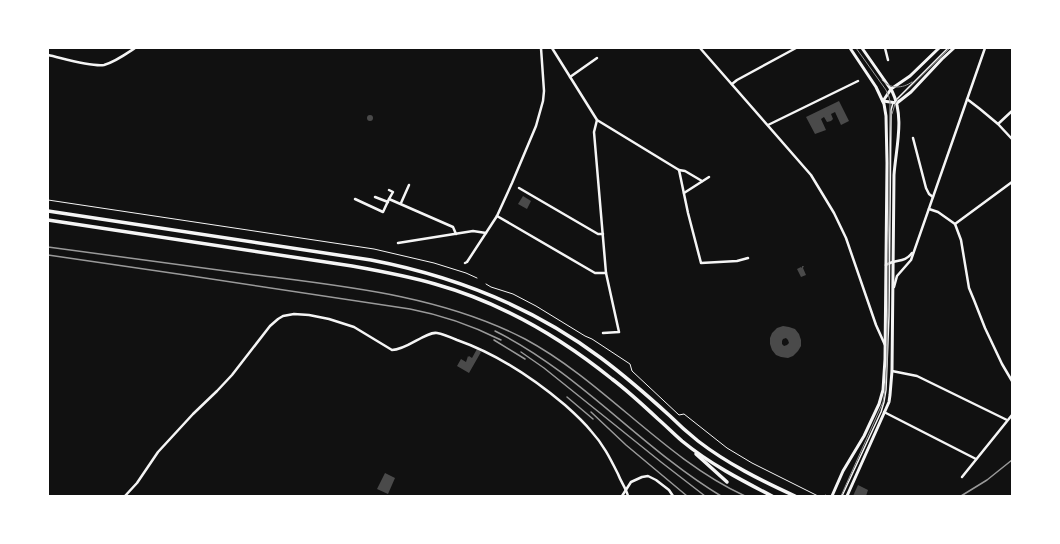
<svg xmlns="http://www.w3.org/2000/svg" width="1060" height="544" font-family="'IBM Plex Serif',serif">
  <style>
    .building { fill: #4a4a4a; fill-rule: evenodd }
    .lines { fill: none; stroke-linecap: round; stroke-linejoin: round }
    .path { stroke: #f5f5f5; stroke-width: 1 }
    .service { stroke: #f5f5f5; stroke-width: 1.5 }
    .minor { stroke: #f5f5f5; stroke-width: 2.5 }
    .tertiary { stroke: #f5f5f5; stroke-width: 3 }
    .secondary { stroke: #f5f5f5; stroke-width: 3.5 }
    .tram { stroke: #9a9a9a; stroke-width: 1 }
    .rail { stroke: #9a9a9a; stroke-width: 1.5 }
  </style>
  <rect width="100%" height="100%" fill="#111"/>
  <g class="building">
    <polygon points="839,101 849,121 841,125 835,112 831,114 833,119 831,121 827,122 824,117 821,119 826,130 815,134 806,117"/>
    <circle cx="370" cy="118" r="3"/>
    <polygon points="523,196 531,201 527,209 518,204"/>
    <polygon points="802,266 804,266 803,268 806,275 801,277 797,269 801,267 801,268 802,267"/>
    <path d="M783 326 789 327 795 329 799 334 801 340V346L798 351 793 356 788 358 781 357 776 355 772 350 770 344V338L772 333 777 328ZM786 338 788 340 789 343 787 345 784 346 782 344V341L783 339Z"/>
    <polygon points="477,349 481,352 469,373 457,366 461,359 466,362 468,356 469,357 469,356 472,358"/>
    <polygon points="385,473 395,478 388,494 377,489"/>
    <polygon points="858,485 868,490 866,496 853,496"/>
  </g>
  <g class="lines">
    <g class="path">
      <polyline points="48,200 374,249 434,263 466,273 477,278"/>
      <polyline points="486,284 491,287 513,294 536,306 585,336 592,339 630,364 632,371 679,415 684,414 727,448 752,463 818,496"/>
      <polyline points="824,496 825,495 827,496"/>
    </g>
    <g class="service">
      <polyline points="897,99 948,48"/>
      <polyline points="842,496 881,412 884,402 886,390 889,316 891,116 891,110 893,103"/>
    </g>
    <g class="minor">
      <polyline points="552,48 597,120 679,170 688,213 701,263 737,261 748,258"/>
      <polyline points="700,48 811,175 834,213 846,238 876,325 885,345"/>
      <polyline points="885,48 888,60"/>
      <path d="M48 55C62 58 91 67 104 65 115 62 126 54 135 48"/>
      <polyline points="570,77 597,58"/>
      <polyline points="732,84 737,80 796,48"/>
      <polyline points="967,99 980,109 998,124 1012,139"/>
      <polyline points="597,120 594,132 606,273 619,332 603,333"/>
      <polyline points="998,124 1012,111"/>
      <polyline points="768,125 858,81"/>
      <polyline points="913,138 926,188 929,194 933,197"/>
      <polyline points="679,170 685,171 702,181"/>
      <polyline points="519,188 598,234 603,234"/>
      <polyline points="389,190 393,192 389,199"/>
      <polyline points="684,193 709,177"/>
      <polyline points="375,197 388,202"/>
      <polyline points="355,199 383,212 389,199 453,227 456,234"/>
      <polyline points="401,203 409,185"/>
      <polyline points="929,209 938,212 955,224 961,240 969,288 974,300 985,328 1002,364 1012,381"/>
      <polyline points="497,216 595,273 606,273"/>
      <polyline points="955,224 1012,182"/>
      <polyline points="398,243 473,231 486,233"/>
      <polyline points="465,263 467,262 497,216 512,183 536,126 543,101 544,91 541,48"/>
      <path d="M886 265C895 259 905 263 912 253"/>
      <polyline points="894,287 897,276 911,260 985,48"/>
      <polyline points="892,371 917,376 1007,420"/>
      <polyline points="884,412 976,459"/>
      <polyline points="962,477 1012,415"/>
      <path d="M125 496 137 483 158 452 193 414 217 391 232 375 270 326 278 319 283 316 294 314 309 315 329 319 354 327 392 350C407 350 426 331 437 333 443 334 450 337 457 340 497 354 533 378 565 405 574 413 583 421 591 431 603 444 610 458 618 474 621 482 626 488 628 496"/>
      <polyline points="622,496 631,482 642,477 648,476 656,480 669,490 673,496"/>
    </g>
    <g class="tertiary">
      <polyline points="883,101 897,103 911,92 942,59 954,48"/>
      <polyline points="883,101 891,89 910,76 939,48"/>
      <polyline points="832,496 843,471 864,436 879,404 883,390 885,359 887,163 886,116 884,104 876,87 850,48"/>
      <path d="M847 496 889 402 890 395 892 371 894 175C896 147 905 117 892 91L862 48"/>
    </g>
    <g class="secondary">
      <path d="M48 211 371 260C454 276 533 307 601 358 625 376 648 396 670 416 679 425 688 433 698 441 728 464 760 480 795 496"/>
      <path d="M48 220 352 266C380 271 408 276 435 284 499 302 560 337 612 379 628 391 643 405 658 419 666 426 674 434 682 441 710 464 741 480 772 496"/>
      <polyline points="696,454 727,482"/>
    </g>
    <g class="tram">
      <path d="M882 80C890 89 902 89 912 82"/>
      <polyline points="892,114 895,104 899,98 950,48"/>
      <polyline points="841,496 883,402 885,390 887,359 890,102 889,97 886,90 856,48"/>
    </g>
    <g class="rail">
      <path d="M48 247C115 256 182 265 248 274 342 286 440 295 525 339 605 382 663 458 745 496"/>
      <path d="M48 255 185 275 410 309C442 315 471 325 501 340"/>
      <path d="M495 331C580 373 641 448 721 496"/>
      <polyline points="494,340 525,359"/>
      <polyline points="521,352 544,368 661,462 705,496"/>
      <polyline points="567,397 593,419"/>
      <polyline points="591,412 626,445 687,496"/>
      <polyline points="961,496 987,480 1012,460"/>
    </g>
  </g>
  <rect width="1060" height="544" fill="none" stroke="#ffffff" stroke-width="98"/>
</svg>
